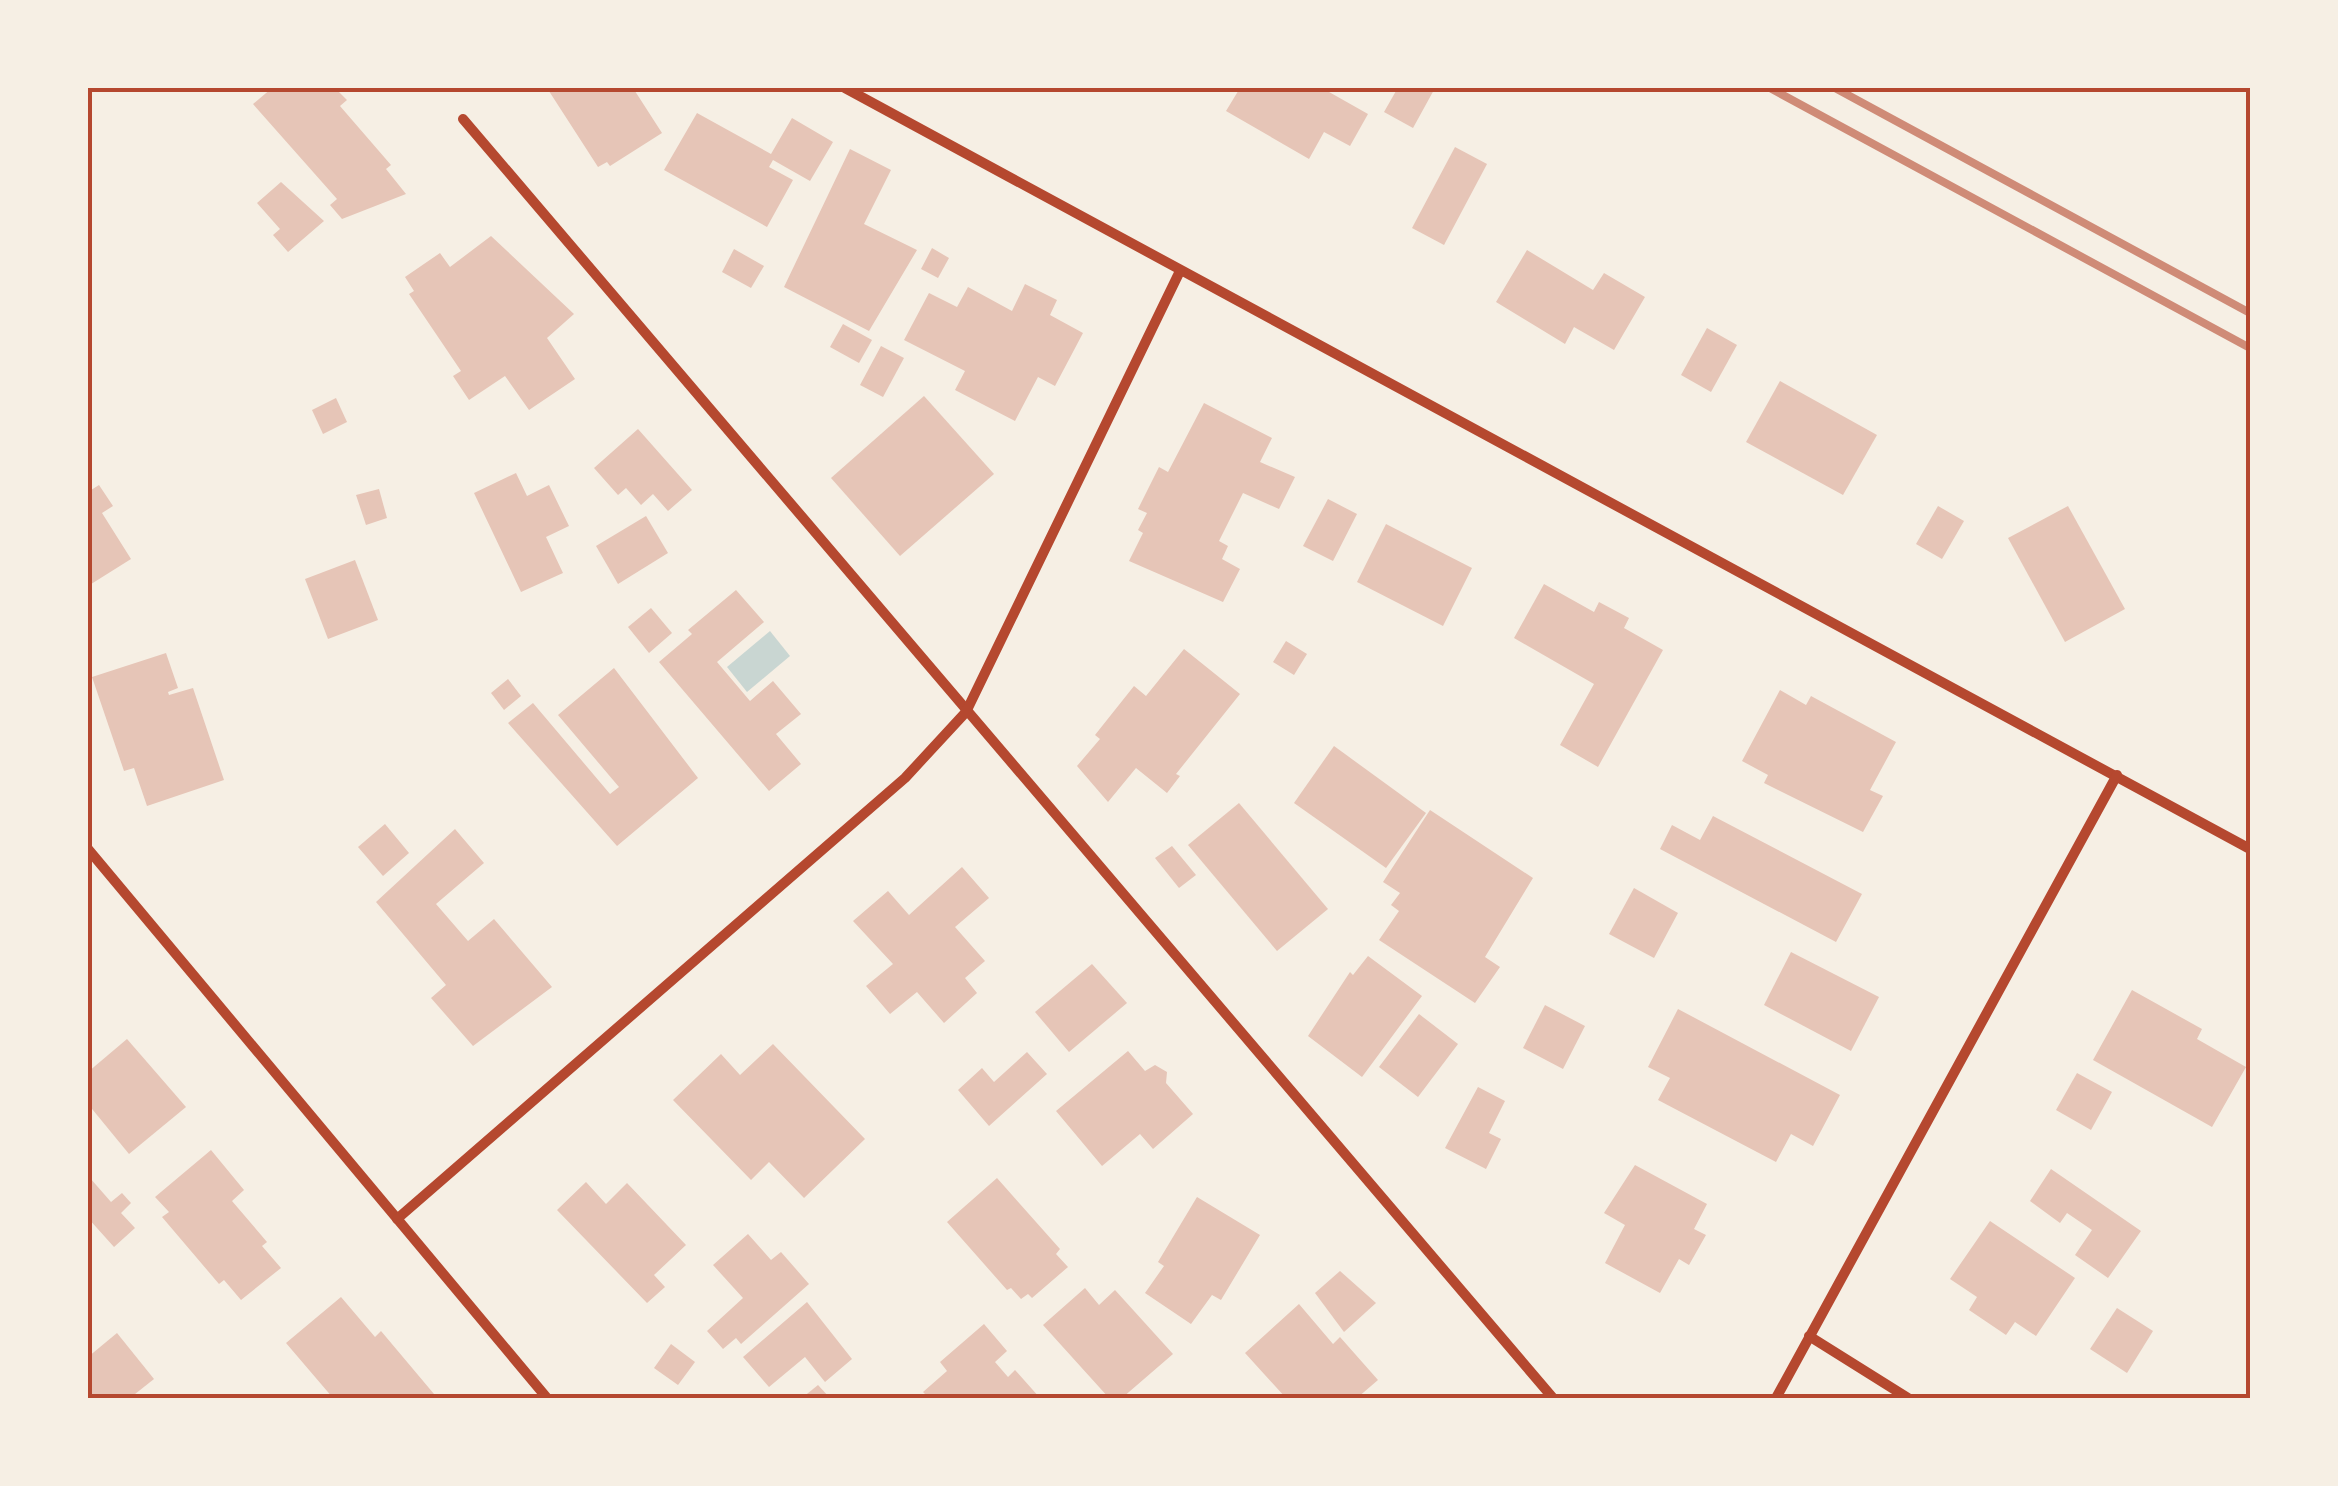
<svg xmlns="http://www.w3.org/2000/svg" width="2338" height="1486" font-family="'Varela Round',sans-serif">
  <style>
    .water { fill: #c9d6d2 }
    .building { fill: #e6c5b7 }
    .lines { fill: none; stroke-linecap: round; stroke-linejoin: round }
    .minor { stroke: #b5482f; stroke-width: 10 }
    .rail { stroke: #cf8b77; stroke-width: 8 }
    .neatline { fill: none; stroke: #b5482f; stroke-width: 4 }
  </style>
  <rect width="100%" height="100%" fill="#f6efe4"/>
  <polygon class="water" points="770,631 790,656 747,692 727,667"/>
  <g class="building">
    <polygon points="272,88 335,88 347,100 340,106 391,165 386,169 406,194 342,219 330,205 337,199 253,104"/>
    <polygon points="547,88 633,88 662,133 610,166 607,162 598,167"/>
    <polygon points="1240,88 1322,88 1368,114 1350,146 1324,132 1309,159 1226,111"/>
    <polygon points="1390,88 1435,88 1413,128 1384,112 1396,91"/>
    <polygon points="697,113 771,154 792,118 833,142 810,181 773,160 769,167 793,180 767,227 664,170"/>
    <polygon points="1455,147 1487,164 1444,245 1412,228"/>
    <polygon points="850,149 891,170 864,224 917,250 869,331 784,287"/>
    <polygon points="281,182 324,221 288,252 273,235 280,229 257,203"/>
    <polygon points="491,236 574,314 547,338 575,379 529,410 505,376 469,400 453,376 461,371 409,294 414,291 405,277 440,253 450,267"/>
    <polygon points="932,248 949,258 938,278 921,269"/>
    <polygon points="734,249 764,266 751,288 722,272"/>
    <polygon points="1527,250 1593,290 1604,273 1645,297 1614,350 1574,327 1565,344 1496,302"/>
    <polygon points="1025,284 1057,300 1050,315 1083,333 1055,386 1038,377 1015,421 955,390 965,371 904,340 929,293 957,307 968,287 1012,311"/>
    <polygon points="843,324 872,340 859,363 830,347"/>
    <polygon points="1707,328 1737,345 1711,392 1681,375"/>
    <polygon points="881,346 904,358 883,397 860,385"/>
    <polygon points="1780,381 1877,435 1843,495 1746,442"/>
    <polygon points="924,396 994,474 900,556 831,478"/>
    <polygon points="336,398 347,422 323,434 312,410"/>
    <polygon points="1204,403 1272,438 1260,462 1295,477 1279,509 1243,493 1219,541 1228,546 1222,559 1240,569 1223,602 1129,561 1143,533 1138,530 1147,513 1138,509 1159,467 1168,472"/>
    <polygon points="638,429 692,490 668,511 653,494 641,505 626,488 618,495 594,468"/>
    <polygon points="516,473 527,496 549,485 569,526 546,537 563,573 521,592 474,493"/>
    <polygon points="99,485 113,506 102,513 131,559 88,586 88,492"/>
    <polygon points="379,489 387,518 366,525 356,495"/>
    <polygon points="1328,499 1357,514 1333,561 1303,546"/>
    <polygon points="1938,506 1964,521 1942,559 1916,544"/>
    <polygon points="2068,506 2125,609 2065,642 2008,538"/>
    <polygon points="646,516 668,553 618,584 596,546"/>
    <polygon points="1386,524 1472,568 1443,626 1357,582"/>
    <polygon points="355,560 378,620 328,639 305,579"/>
    <polygon points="1544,584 1594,612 1599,602 1629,618 1624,628 1663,650 1598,767 1560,745 1594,684 1514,638"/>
    <polygon points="736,590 764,622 717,662 750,701 773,681 801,714 776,734 801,764 769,791 659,662 692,634 688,630"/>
    <polygon points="651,608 672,633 649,653 628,627"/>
    <polygon points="1286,641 1307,654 1294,675 1273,662"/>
    <polygon points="1184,649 1240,694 1176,774 1180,776 1167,793 1136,768 1108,802 1077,766 1100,739 1095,735 1134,686 1146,696"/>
    <polygon points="166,653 178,688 168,692 169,695 193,688 224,780 147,806 134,768 124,771 92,677"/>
    <polygon points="614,668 698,778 617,846 508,723 533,703 610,794 619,787 558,715"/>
    <polygon points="508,679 521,696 504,710 491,693"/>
    <polygon points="1780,690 1806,705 1811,696 1896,742 1870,790 1883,796 1863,832 1764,783 1768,775 1742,761"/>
    <polygon points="1334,746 1426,813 1386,868 1294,803"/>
    <polygon points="1239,803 1328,909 1277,951 1188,845"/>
    <polygon points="1430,810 1533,878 1485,957 1500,967 1475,1003 1379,940 1399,911 1391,905 1400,893 1383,882"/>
    <polygon points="1713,816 1862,894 1836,942 1660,849 1672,825 1700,840"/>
    <polygon points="385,824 409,853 383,876 358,847"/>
    <polygon points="455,829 484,863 436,904 468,941 494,919 552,987 473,1046 431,998 446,985 376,902"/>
    <polygon points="1172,846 1196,875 1179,888 1155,858"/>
    <polygon points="962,867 989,898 955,927 985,961 965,978 977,993 944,1023 917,992 890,1014 866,986 893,964 853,921 888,891 909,915"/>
    <polygon points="1634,888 1678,913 1654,958 1609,934"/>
    <polygon points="1791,952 1879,997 1851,1051 1764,1005"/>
    <polygon points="1368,956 1422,996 1362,1077 1308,1036 1350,972 1353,975"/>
    <polygon points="1092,964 1127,1003 1069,1052 1035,1012"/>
    <polygon points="2132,990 2202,1029 2197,1039 2246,1067 2212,1127 2093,1060"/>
    <polygon points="1545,1005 1585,1026 1563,1069 1523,1048"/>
    <polygon points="1678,1009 1840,1095 1813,1146 1791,1134 1776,1162 1658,1100 1670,1078 1648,1067"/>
    <polygon points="1419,1014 1458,1044 1418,1097 1379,1067"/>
    <polygon points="127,1039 186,1107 129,1154 88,1104 88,1072"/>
    <polygon points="773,1044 865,1139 804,1198 769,1162 751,1180 673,1100 721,1054 740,1075"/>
    <polygon points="1128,1051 1145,1071 1155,1065 1167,1072 1166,1083 1193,1114 1153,1149 1140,1134 1102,1166 1056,1111"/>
    <polygon points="1027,1052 1047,1074 989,1126 958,1090 982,1068 994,1082"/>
    <polygon points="2077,1073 2112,1092 2091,1130 2056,1110"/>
    <polygon points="1478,1087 1505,1101 1489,1133 1501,1139 1486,1169 1445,1148"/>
    <polygon points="211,1150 244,1190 232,1201 267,1242 262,1246 281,1268 241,1300 224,1280 219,1284 162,1217 169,1212 155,1197"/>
    <polygon points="1635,1165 1707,1204 1694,1229 1706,1235 1689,1265 1679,1259 1660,1293 1605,1263 1625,1225 1604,1213"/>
    <polygon points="2051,1169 2141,1231 2108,1278 2075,1255 2092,1230 2067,1213 2060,1223 2030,1201"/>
    <polygon points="90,1178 111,1202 122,1193 131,1203 121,1213 135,1228 114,1247 88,1218"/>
    <polygon points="997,1178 1060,1249 1056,1254 1068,1267 1032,1298 1028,1294 1021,1299 1011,1288 1007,1290 947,1222"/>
    <polygon points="586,1182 606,1204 627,1183 686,1245 654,1275 665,1287 647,1303 557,1210"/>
    <polygon points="1197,1197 1260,1235 1221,1300 1212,1295 1191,1324 1145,1293 1164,1266 1158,1262"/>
    <polygon points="1990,1221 2075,1278 2036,1336 2015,1322 2006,1335 1969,1310 1977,1297 1950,1279"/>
    <polygon points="748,1234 771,1260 781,1252 809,1284 741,1344 736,1338 723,1349 707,1331 743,1298 713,1265"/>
    <polygon points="1340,1271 1376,1303 1344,1332 1315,1293"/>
    <polygon points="1085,1288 1099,1305 1115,1290 1173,1354 1122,1398 1109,1398 1043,1325"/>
    <polygon points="341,1297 375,1337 381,1331 434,1394 429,1398 333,1398 286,1343"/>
    <polygon points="807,1302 852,1359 825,1382 805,1357 769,1387 743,1357"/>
    <polygon points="1299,1304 1333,1344 1340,1337 1378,1380 1357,1398 1286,1398 1245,1353"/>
    <polygon points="2117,1308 2153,1331 2127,1373 2090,1349"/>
    <polygon points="984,1324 1007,1351 995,1362 1008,1377 1015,1370 1040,1398 929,1398 923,1392 947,1371 940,1362"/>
    <polygon points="117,1333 154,1379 130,1398 94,1398 88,1390 88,1357"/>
    <polygon points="671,1344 695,1362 678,1385 654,1368"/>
    <polygon points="818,1385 830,1398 802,1398"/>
  </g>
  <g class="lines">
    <g class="minor">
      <polyline points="845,88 2250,849"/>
      <polyline points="463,119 1553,1398"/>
      <polyline points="88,849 547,1398"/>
      <polyline points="397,1219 905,778 966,712 1180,271"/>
      <polyline points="1809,1336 1908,1398"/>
      <polyline points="1776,1398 2117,775"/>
    </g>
    <g class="rail">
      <polyline points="1770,88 2250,348"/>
      <polyline points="1835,88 2250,313"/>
    </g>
  </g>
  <rect width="2338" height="1486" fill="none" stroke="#f6efe4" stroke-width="180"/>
  <rect x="90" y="90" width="2158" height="1306" class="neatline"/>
</svg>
